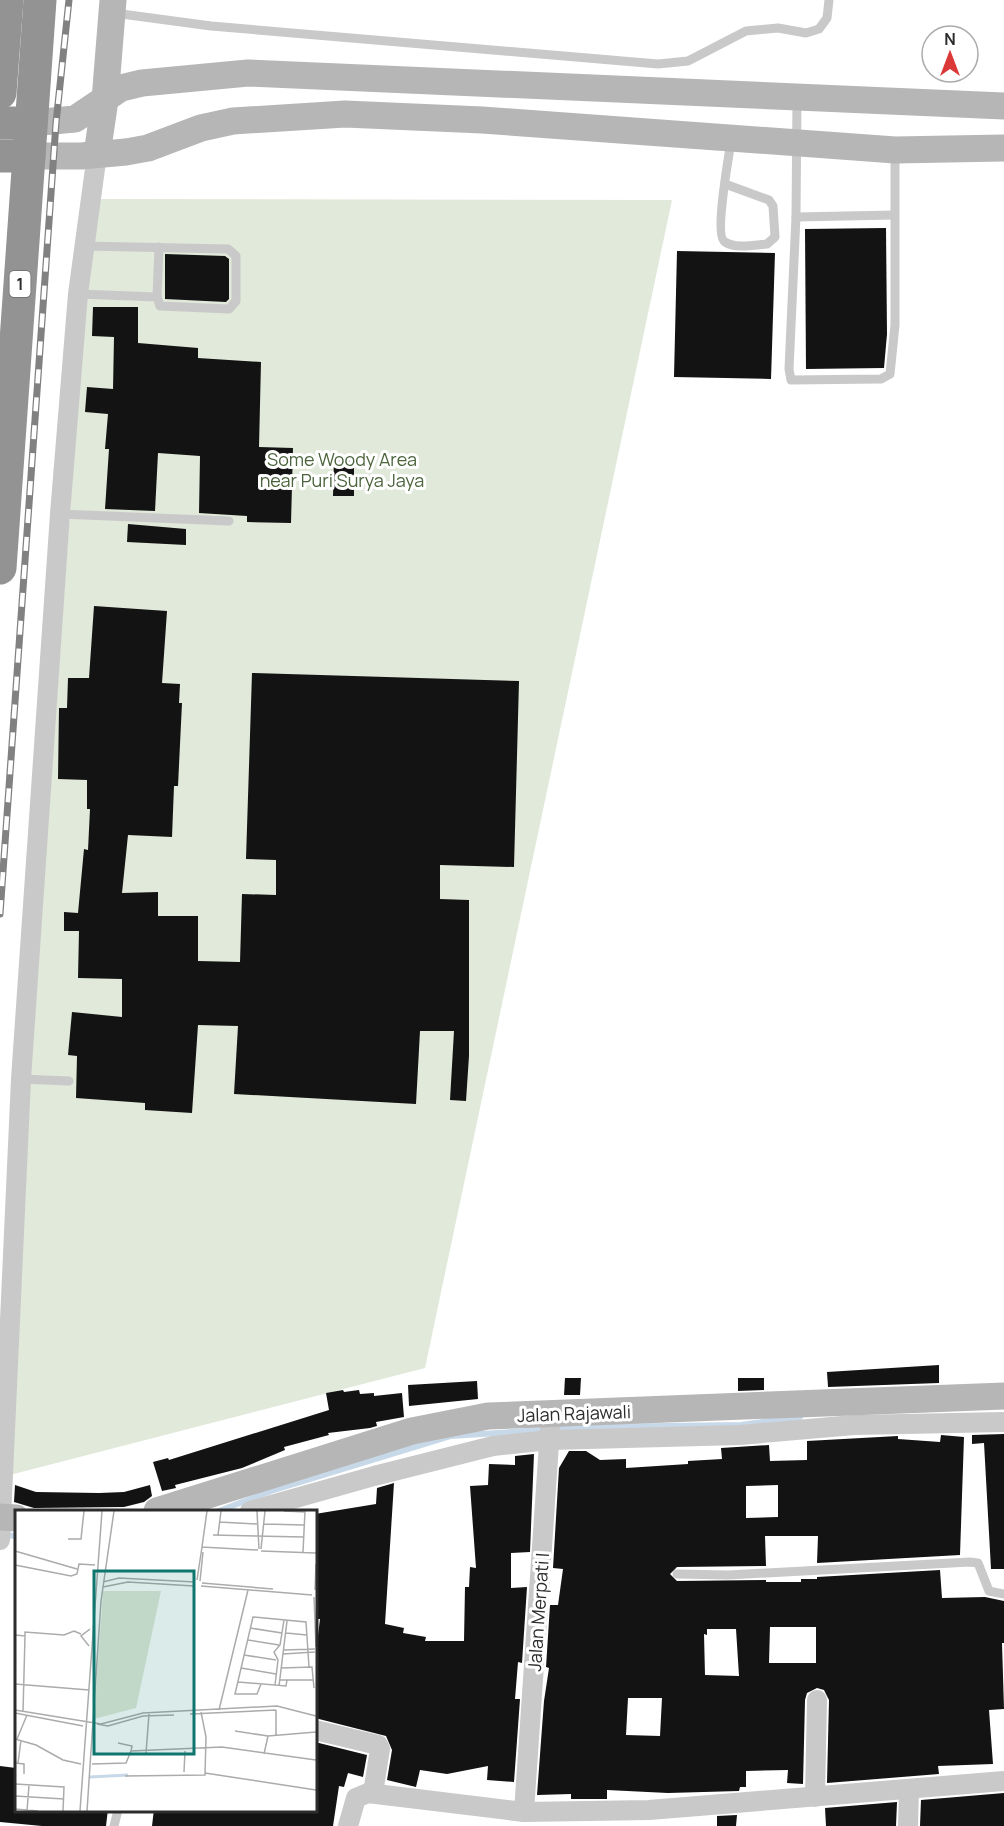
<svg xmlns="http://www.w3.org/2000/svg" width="1004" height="1826" font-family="Manrope,sans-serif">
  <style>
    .green { fill: #e1e9da }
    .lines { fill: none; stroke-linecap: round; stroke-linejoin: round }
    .stream { stroke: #c7d8e8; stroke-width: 6 }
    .building { fill: #131313; fill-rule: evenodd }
    .lane { stroke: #c9c9c9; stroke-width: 9 }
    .street { stroke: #c9c9c9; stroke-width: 20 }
    .secondary { stroke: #b6b6b6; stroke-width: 27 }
    .highway { stroke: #939393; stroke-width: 33 }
    .rail-casing { stroke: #818181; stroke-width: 7 }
    .rail { stroke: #fff; stroke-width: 4.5; stroke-dasharray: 14; stroke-linecap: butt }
    .labels { text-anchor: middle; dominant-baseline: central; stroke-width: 6; stroke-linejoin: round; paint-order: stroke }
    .shield { fill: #fff; stroke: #6b6b6b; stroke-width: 1.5 }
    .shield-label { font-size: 16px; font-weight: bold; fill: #2c2c2c }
    .park-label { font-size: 18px; fill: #4b643c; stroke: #fff }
    .street-label { font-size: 18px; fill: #2c2c2c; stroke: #fff }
    .inset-river { fill: none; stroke: #c7d8e8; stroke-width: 3 }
    .inset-road { fill: none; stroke: #ababab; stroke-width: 1.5 }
    .view { fill: #0f766e; fill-opacity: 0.15; stroke: #0f766e; stroke-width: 3 }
    .inset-edge { fill: none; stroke: #2c2c2c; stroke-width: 3 }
  </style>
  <rect width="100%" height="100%" fill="#fff"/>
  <polygon class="green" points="92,199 672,200 425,1368 2,1477"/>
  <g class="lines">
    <g class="stream">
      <polyline points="219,1511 271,1491 451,1436 590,1427 741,1425 800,1417"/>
      <polyline points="4,1535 16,1536"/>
    </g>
  </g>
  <g class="building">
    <polygon points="886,228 887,334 884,368 806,369 805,229"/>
    <polygon points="677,251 775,253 771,379 674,377"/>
    <polygon points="165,254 225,256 229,259 229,299 226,302 165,299"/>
    <polygon points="93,307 138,307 138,343 198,348 198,358 261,362 259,447 293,448 291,523 247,522 247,516 199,513 200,456 158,453 155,511 105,509 109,449 105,449 108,414 85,412 87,387 113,389 114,337 92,336"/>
    <polygon points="334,458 354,458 354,496 333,496"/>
    <polygon points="128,524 186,529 186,545 127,542"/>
    <polygon points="94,606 167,611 162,683 180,684 179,703 182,703 178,786 174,786 172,837 128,835 122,893 158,892 158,916 198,916 198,961 240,962 242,894 276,895 276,860 246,859 252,673 519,681 514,867 440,865 440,899 469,900 469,1056 466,1101 450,1100 454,1031 420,1031 416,1104 234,1094 238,1026 198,1025 192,1113 145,1110 145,1103 76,1098 77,1056 68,1055 72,1012 122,1017 122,979 78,978 79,931 64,931 64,912 78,913 84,849 88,850 90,809 87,809 87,780 58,779 59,708 67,708 68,678 89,678"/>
    <polygon points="939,1365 939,1383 828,1387 827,1372"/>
    <polygon points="565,1378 581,1378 580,1395 564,1395"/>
    <polygon points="738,1378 764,1378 764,1390 738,1391"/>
    <polygon points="477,1381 478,1399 409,1406 408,1385"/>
    <polygon points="343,1390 344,1392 359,1390 360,1394 374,1393 374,1396 402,1393 404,1417 376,1422 377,1426 370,1428 328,1433 329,1435 284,1447 285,1450 242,1468 175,1485 176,1488 162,1491 153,1462 168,1458 169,1460 329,1410 326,1393"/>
    <polygon points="1004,1434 1004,1569 991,1569 984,1443 972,1444 972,1435"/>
    <path d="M941 1435 964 1437 960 1555 817 1563 818 1536H765L766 1566 677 1567 670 1574 677 1581 766 1580V1582H801V1579H817V1577L940 1570 942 1598 985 1597 1004 1601V1643H1002L1004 1709 989 1710 993 1764 938 1766 939 1774 827 1783 829 1700 824 1690 817 1688 807 1693 805 1700 803 1784 787 1783 788 1770 746 1771V1787H740L739 1791 668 1793 607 1790V1799H571V1794L537 1795 544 1701 549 1668 546 1667 550 1605H558L563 1569 553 1568 559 1468 569 1451H586L600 1460 626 1459V1468L688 1464V1461L722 1459 721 1448 769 1445 770 1461 807 1460V1441L898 1436V1439L940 1442ZM778 1485V1517L746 1518V1486ZM770 1627H816V1663H769ZM707 1629H736L739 1676 705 1675 704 1634 707 1635ZM628 1698H662L660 1736 626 1735Z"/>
    <polygon points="534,1454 530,1552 511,1553 511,1588 527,1587 522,1663 518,1662 515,1699 520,1699 514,1782 487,1780 488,1766 447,1774 420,1770 416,1787 387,1780 392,1750 386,1736 315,1718 315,1660 320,1619 315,1619 315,1514 376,1504 377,1488 394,1483 385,1624 404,1628 403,1633 426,1637 425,1641 464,1641 465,1587 469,1587 470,1567 476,1568 470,1486 488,1485 489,1464 515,1465 515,1456"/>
    <polygon points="15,1485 36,1492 99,1493 124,1492 150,1485 152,1496 144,1502 124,1507 34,1508 14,1502"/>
    <polygon points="315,1742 367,1755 363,1777 348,1773 344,1787 339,1786 333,1826 152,1826 154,1809 315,1809"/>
    <polygon points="0,1766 16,1768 16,1809 108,1809 106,1826 42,1826 0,1822"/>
    <polygon points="1004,1793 1004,1826 920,1826 921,1800"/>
    <polygon points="897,1802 896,1826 826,1826 825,1808"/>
    <polygon points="737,1815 736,1826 717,1826 717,1816"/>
  </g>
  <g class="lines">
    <g class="lane">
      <polyline points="114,13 211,26 658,64 688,61 746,31 778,28 806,33 819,29 827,18 829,0"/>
      <polyline points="797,98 796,217 789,369 791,380 881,379 890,374 895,325 895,153"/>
      <path d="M725 184 769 200 773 206 775 237 767 244C755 245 735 249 725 242 714 236 729 156 731 141"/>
      <polyline points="796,217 894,215"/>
      <polyline points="78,294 157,297 160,306 229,309 236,301 236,256 228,249 84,246"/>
      <polyline points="157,297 159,247"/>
      <polyline points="60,514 229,521"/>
      <polyline points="21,1079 69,1081"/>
      <polyline points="677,1574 728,1575 970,1562 978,1563 989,1591 1004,1594"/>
      <polyline points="114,1826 118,1810"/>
    </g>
    <g class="street">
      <polyline points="250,1511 374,1476 493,1446 550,1440 740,1435 854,1425 1004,1422"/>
      <polyline points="0,1540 21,1079 60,514 78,294 97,154"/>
      <polyline points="315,1730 378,1745 380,1749 373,1793"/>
      <polyline points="815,1797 817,1700"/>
      <polyline points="524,1812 550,1429"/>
      <polyline points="348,1826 356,1798 368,1793 524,1812 649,1810 1004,1781"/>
      <polyline points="908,1826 909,1789"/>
    </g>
    <g class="secondary">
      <polyline points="31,123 75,119 121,88 142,83 248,73 1004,106"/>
      <polyline points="97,154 105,100 113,0"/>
      <polyline points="29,156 81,156 126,152 148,148 201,128 233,121 345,114 482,120 895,150 1003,148"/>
      <polyline points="157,1511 412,1431 488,1416 1004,1396"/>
      <polyline points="0,1517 16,1518"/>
    </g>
    <g class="highway">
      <polyline points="0,93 7,0"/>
      <polyline points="0,123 31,123"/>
      <polyline points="0,156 29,156"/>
      <polyline points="0,568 40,0"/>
    </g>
    <g class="rail-casing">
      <polyline id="rail" points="0,914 56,123 69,0"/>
    </g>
    <use href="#rail" class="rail"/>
  </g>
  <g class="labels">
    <rect class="shield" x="9.5" y="271" width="21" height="26" rx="4.5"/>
    <g class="shield-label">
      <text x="20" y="284">1</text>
    </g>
    <g class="park-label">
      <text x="342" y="459">Some Woody Area<tspan x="342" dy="21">near Puri Surya Jaya</tspan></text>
    </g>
    <g class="street-label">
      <text transform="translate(574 1413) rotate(-2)">Jalan Rajawali</text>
      <text transform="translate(538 1612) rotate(-86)">Jalan Merpati I</text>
    </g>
  </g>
  <g transform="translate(15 1510)">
    <rect width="302" height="302" fill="#fff"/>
    <path d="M88 81H146L121 198 79 209Z" fill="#e1e9da"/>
    <path class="inset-river" d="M75 267 113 265"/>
    <path class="inset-road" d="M242 1 244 39M269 1 290 2M204 12 243 14M249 14 289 15M198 25 289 27M203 25 206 1M53 29H66L69 1M187 37 192 1M246 39 250 1M0 41 62 59M246 41 301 43M288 42 290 1M0 55 56 66 62 64 64 54 80 55M182 70 187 37 243 40M185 71 188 42M88 72 104 68 180 72M187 73 258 79M186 76 297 85M88 77 113 72 179 76M300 80 301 54M299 87 301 137M235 118 267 123M271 123 292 125M0 125 10 126V122L49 125 59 121 66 124M233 130 264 135M74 136 66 126 75 119M269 140 300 139M268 144 300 142M229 145 261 150M226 158 261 164M266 158 297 157 299 178M265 170H298M223 172 271 176 272 170M0 174 74 180M246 174 242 184H220L238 107 291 112 294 157M260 175 263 150 259 142 265 135 269 110M264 176 272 111M0 200 86 214 128 203 262 196 301 206M204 200 233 80M8 202 10 126M0 203 68 216M175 204 261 200M82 214 93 216 128 206 159 205M220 221 253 226 301 222M261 226V200M0 229 21 235 48 250 66 254M2 229 12 205M103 233 117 236 116 241M131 243 134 204M249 244 253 226M0 253 9 254V264M3 253 6 230M77 254 111 253 116 241 207 237 301 250M169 262 170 241M190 263 301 280M110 266 190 265 191 227 186 202M0 274 49 277 48 301M0 286 49 289M0 299 23 301M12 301 14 275M65 301 87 1M72 301 86 91 99 1"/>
    <path class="view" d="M79 61H179V244H79Z"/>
    <rect width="302" height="302" class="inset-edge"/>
  </g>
  <g transform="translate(950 54)"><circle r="28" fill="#ffffff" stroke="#ababab" stroke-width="1.5"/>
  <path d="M0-4.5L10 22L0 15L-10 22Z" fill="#da3937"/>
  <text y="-9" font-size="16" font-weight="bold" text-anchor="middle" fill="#2c2c2c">N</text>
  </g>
</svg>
